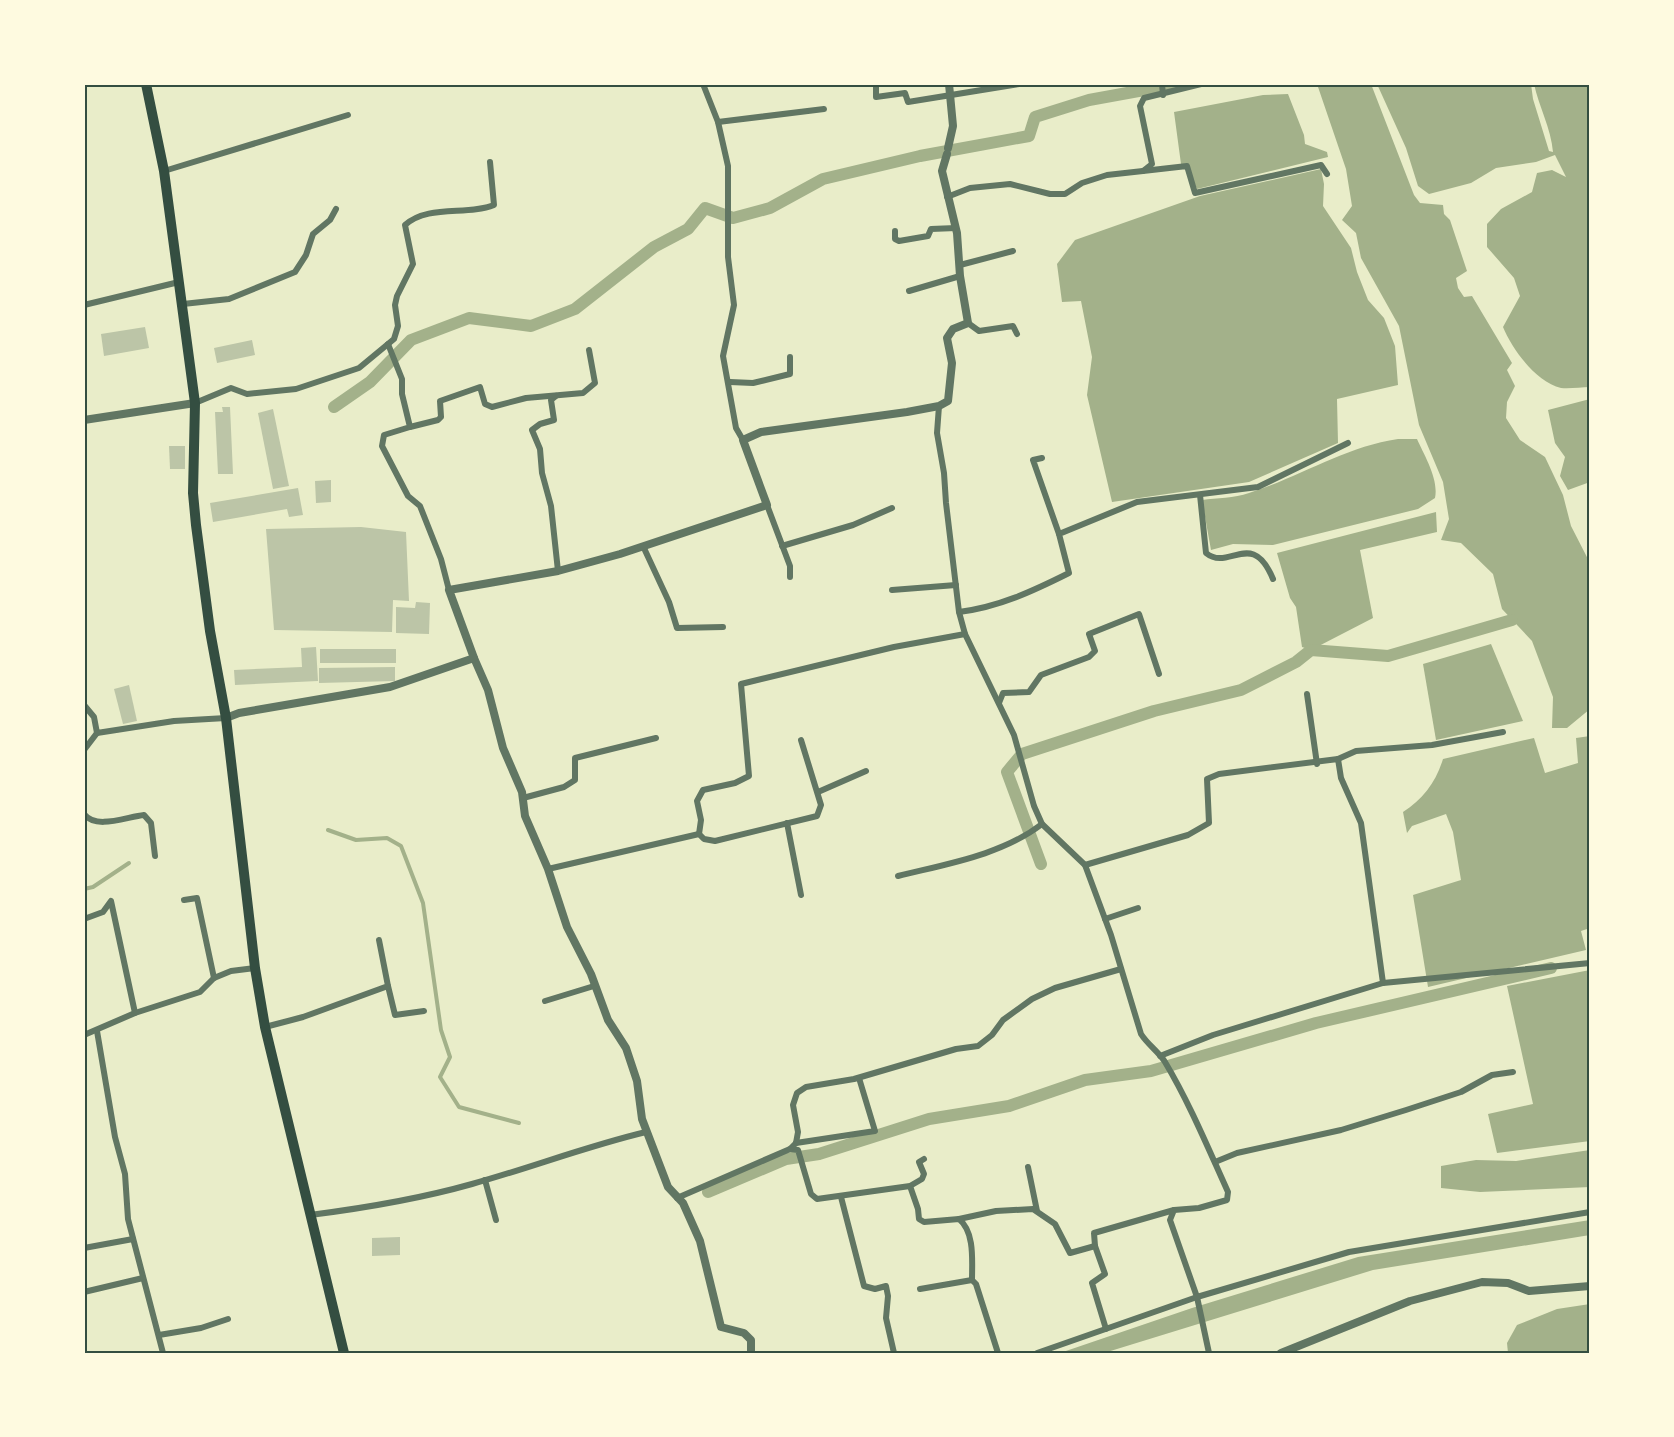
<svg xmlns="http://www.w3.org/2000/svg" width="1674" height="1437" font-family="'Times New Roman',serif">
  <style>
    .water { fill: #a3b18a }
    .lines { fill: none; stroke-linecap: round; stroke-linejoin: round }
    .stream { stroke: #a3b18a; stroke-width: 4 }
    .canal { stroke: #a3b18a; stroke-width: 12 }
    .building { fill: #bcc5a7 }
    .minor { stroke: #617663; stroke-width: 6 }
    .tertiary { stroke: #617663; stroke-width: 8 }
    .primary { stroke: #344e41; stroke-width: 10 }
    .neatline { fill: none; stroke: #344e41; stroke-width: 2 }
  </style>
  <rect width="100%" height="100%" fill="#e9edc9"/>
  <g class="water">
    <polygon points="1317,84 1371,84 1414,195 1420,203 1443,205 1444,214 1450,220 1467,271 1456,278 1458,288 1464,297 1472,296 1512,363 1507,370 1515,386 1507,402 1506,418 1520,440 1545,457 1563,495 1571,526 1590,563 1590,709 1567,728 1552,728 1553,697 1532,641 1502,609 1493,574 1461,543 1441,540 1449,519 1443,482 1419,425 1399,326 1361,258 1356,233 1342,220 1352,206 1346,169"/>
    <path d="M1377 84H1531L1533 99 1549 151 1553 152C1551 128 1539 107 1534 84H1590V387C1581 387 1570 389 1561 388 1536 382 1512 349 1503 327L1520 296 1514 278 1487 247V224L1501 209 1532 192 1537 173 1552 170 1566 177 1555 155 1536 162 1496 168 1471 183 1429 194 1418 186 1406 148Z"/>
    <polygon points="1288,94 1304,135 1305,144 1327,152 1328,157 1197,189 1191,175 1181,164 1174,112 1263,95"/>
    <polygon points="1321,169 1324,184 1323,206 1351,248 1357,272 1368,300 1384,318 1395,346 1398,385 1337,399 1338,443 1249,482 1112,502 1087,395 1092,357 1081,301 1062,302 1057,264 1075,240 1200,196"/>
    <polygon points="1590,399 1590,482 1568,490 1560,476 1565,457 1555,443 1548,410"/>
    <path d="M1398 439H1417C1424 455 1439 479 1435 498L1418 509 1273 545 1233 544 1211 550 1202 500C1217 498 1234 498 1249 493 1300 477 1344 447 1398 439Z"/>
    <polygon points="1436,512 1437,532 1360,550 1373,618 1311,650 1302,647 1296,607 1290,598 1277,553"/>
    <polygon points="1491,644 1523,721 1436,740 1423,664"/>
    <path d="M1590 736V928L1581 931 1586 950 1428 987 1413 895 1461 880 1453 832 1446 814 1412 826 1407 833 1403 812C1423 799 1436 782 1443 759L1534 738 1545 773 1578 763 1576 738Z"/>
    <polygon points="1590,970 1590,1141 1497,1153 1488,1114 1533,1104 1507,986"/>
    <polygon points="1590,1150 1590,1187 1480,1192 1441,1188 1441,1166 1476,1160 1516,1161"/>
    <polygon points="1590,1220 1590,1235 1373,1270 1104,1353 1060,1353 1192,1308 1358,1257"/>
    <polygon points="1590,1304 1590,1353 1508,1353 1507,1343 1517,1325 1557,1309"/>
  </g>
  <g class="lines">
    <g class="stream">
      <polyline points="328,830 356,840 387,838 401,846 423,903 441,1030 450,1057 440,1077 459,1107 519,1123"/>
      <polyline points="84,889 93,887 129,863"/>
    </g>
    <g class="canal">
      <polyline points="334,407 370,382 411,340 469,318 531,326 575,309 654,247 688,229 705,208 733,218 770,208 823,179 920,156 1029,136 1035,117 1089,100 1177,84"/>
      <polyline points="1041,864 1007,772 1022,754 1154,711 1241,690 1296,662 1311,650 1388,656 1512,620"/>
      <polyline points="708,1192 786,1159 819,1154 929,1119 1009,1106 1085,1080 1151,1071 1316,1023 1551,968"/>
    </g>
  </g>
  <g class="building">
    <polygon points="145,327 149,348 104,356 101,334"/>
    <polygon points="252,340 255,355 217,363 214,348"/>
    <polygon points="222,407 230,407 233,474 218,474 215,412 223,412"/>
    <polygon points="273,409 289,486 273,489 258,413"/>
    <polygon points="169,446 185,446 185,469 170,469"/>
    <polygon points="331,480 331,502 316,503 315,481"/>
    <polygon points="298,488 303,515 289,517 287,509 213,522 210,503"/>
    <polygon points="361,527 406,532 409,601 393,600 392,632 274,630 266,529"/>
    <polygon points="416,602 430,603 429,634 396,633 396,607 415,608"/>
    <polygon points="316,647 318,681 235,685 234,670 302,667 301,648"/>
    <rect x="320" y="649" width="76" height="14"/>
    <polygon points="395,667 395,681 319,683 319,668"/>
    <polygon points="129,685 137,721 123,724 114,689"/>
    <polygon points="400,1237 400,1255 372,1256 372,1238"/>
  </g>
  <g class="lines">
    <g class="minor">
      <polyline points="703,84 718,122 728,166 728,257 734,305 723,356 736,428 743,440"/>
      <polyline points="876,84 876,97 905,93 908,102 1019,84"/>
      <polyline points="1162,84 1163,95"/>
      <polyline points="718,122 824,109"/>
      <polyline points="164,171 348,115"/>
      <polyline points="1143,171 1187,166 1195,193 1321,165 1327,174"/>
      <polyline points="947,197 970,188 1010,184 1050,194 1065,194 1082,183 1107,175 1143,171 1152,164 1140,106 1144,98 1201,84"/>
      <polyline points="895,231 895,239 899,241 928,236 931,229 956,228"/>
      <polyline points="960,265 1013,251"/>
      <polyline points="909,291 960,276"/>
      <polyline points="183,304 229,299 295,272 306,255 313,234 330,220 336,209"/>
      <polyline points="84,305 179,282"/>
      <polyline points="968,323 979,331 1013,326 1017,334"/>
      <polyline points="388,344 402,379 402,394 410,427 384,435 382,446 408,496 420,506 441,559 449,590"/>
      <polyline points="730,382 753,383 790,374 790,357"/>
      <polyline points="556,396 551,400 554,420 540,424 532,430 540,449 542,473 551,506 558,571"/>
      <path d="M195 403 231 388 247 394 296 389 359 368 388 344 394 339 398 326 395 305 397 296 413 264 405 225C428 204 467 216 494 205L490 162"/>
      <path d="M939 406 937 433 944 473 946 503 959 612 965 634 1014 735 1034 806 1042 824 1085 865 1111 935 1141 1034C1148 1045 1159 1052 1165 1062 1190 1104 1208 1148 1228 1192L1227 1200 1199 1208 1174 1210 1170 1220 1197 1297 1209 1353"/>
      <polyline points="410,427 438,420 441,417 440,401 480,387 485,404 492,407 526,398 583,393 595,383 589,350"/>
      <polyline points="1042,458 1033,460 1059,534"/>
      <path d="M1200 495 1206 553C1229 572 1252 528 1273 579"/>
      <polyline points="767,505 790,566 790,577"/>
      <polyline points="643,546 669,602 677,628 723,627"/>
      <polyline points="782,546 853,525 892,508"/>
      <polyline points="892,590 956,585"/>
      <path d="M959 612C999 607 1033 591 1069 573L1059 534 1137 502 1258 487 1348 443"/>
      <polyline points="1307,694 1317,764"/>
      <polyline points="999,703 1003,693 1029,692 1041,675 1089,657 1095,651 1089,634 1139,614 1159,674"/>
      <polyline points="84,705 94,717 97,733 174,721 226,718"/>
      <polyline points="84,750 97,733"/>
      <polyline points="1338,759 1356,751 1432,745 1503,732"/>
      <polyline points="818,792 866,771"/>
      <polyline points="523,798 564,787 575,780 575,758 656,738"/>
      <path d="M84 814C96 830 126 817 144 815L151 823 155 856"/>
      <polyline points="787,823 801,895"/>
      <polyline points="699,834 701,820 697,801 703,790 735,783 749,776 741,684 894,647 965,634"/>
      <polyline points="699,834 704,839 715,841 817,816 821,805 801,740"/>
      <polyline points="1085,865 1188,835 1209,823 1207,779 1219,774 1338,759 1341,778 1361,823 1383,983 1213,1035 1160,1056"/>
      <polyline points="548,869 699,834"/>
      <path d="M898 876C946 864 1002 855 1042 824"/>
      <polyline points="184,900 197,898 214,978"/>
      <polyline points="84,919 103,912 111,901 135,1013"/>
      <polyline points="1105,919 1138,908"/>
      <polyline points="1383,983 1590,963"/>
      <polyline points="388,986 395,1015 424,1011"/>
      <polyline points="545,1001 594,986"/>
      <polyline points="265,1027 303,1017 388,986 379,940"/>
      <polyline points="97,1031 115,1137 125,1174 128,1219 163,1353"/>
      <polyline points="84,1035 135,1013 200,992 214,978 231,971 255,968"/>
      <polyline points="796,1143 875,1131 859,1078"/>
      <polyline points="790,1149 798,1150 811,1194 817,1199 910,1186 922,1179 924,1174 919,1162 924,1159"/>
      <polyline points="1215,1162 1237,1153 1341,1130 1406,1110 1461,1092 1492,1075 1513,1072"/>
      <polyline points="1028,1167 1037,1211"/>
      <polyline points="485,1180 496,1220"/>
      <path d="M910 1186 918 1209 919 1219 924 1222 959 1219C975 1232 972 1261 972 1280L976 1284 998 1353"/>
      <polyline points="841,1197 864,1286 875,1289 886,1286 888,1296 886,1318 894,1353"/>
      <polyline points="677,1198 790,1149 796,1143 798,1132 793,1105 797,1093 806,1087 854,1079 956,1049 978,1046 992,1035 1003,1020 1032,999 1055,988 1121,969"/>
      <path d="M310 1215C365 1208 419 1199 472 1184 530 1168 587 1146 646 1132"/>
      <polyline points="959,1219 996,1211 1033,1209 1055,1224 1070,1253 1095,1246 1105,1274 1092,1283 1106,1329"/>
      <polyline points="1095,1246 1094,1233 1174,1210"/>
      <polyline points="84,1248 133,1239"/>
      <polyline points="920,1289 972,1280"/>
      <polyline points="84,1292 143,1278"/>
      <polyline points="159,1335 201,1328 228,1319"/>
      <polyline points="1037,1353 1197,1297 1349,1252 1590,1212"/>
    </g>
    <g class="tertiary">
      <polyline points="948,148 953,126 949,84"/>
      <polyline points="84,420 195,403"/>
      <polyline points="474,658 488,690 503,748 522,792 525,816 548,869 567,927 591,974 608,1020 626,1048 637,1081 642,1119 668,1187 683,1203 700,1241 721,1327 744,1333 751,1340 751,1353"/>
      <polyline points="226,718 239,713 390,687 474,658 449,590 558,571 620,554 767,505 743,440 761,432 907,412 939,406 948,401 952,363 947,338 953,329 968,323 960,276 957,233 942,171 947,154"/>
      <polyline points="1281,1353 1410,1301 1482,1282 1508,1283 1529,1291 1590,1286"/>
    </g>
    <polyline class="primary" points="146,84 164,171 195,403 193,493 196,525 210,631 226,718 255,968 265,1027 344,1353"/>
  </g>
  <rect width="1674" height="1437" fill="none" stroke="#fefae0" stroke-width="171"/>
  <rect x="86" y="86" width="1502" height="1266" class="neatline"/>
</svg>
